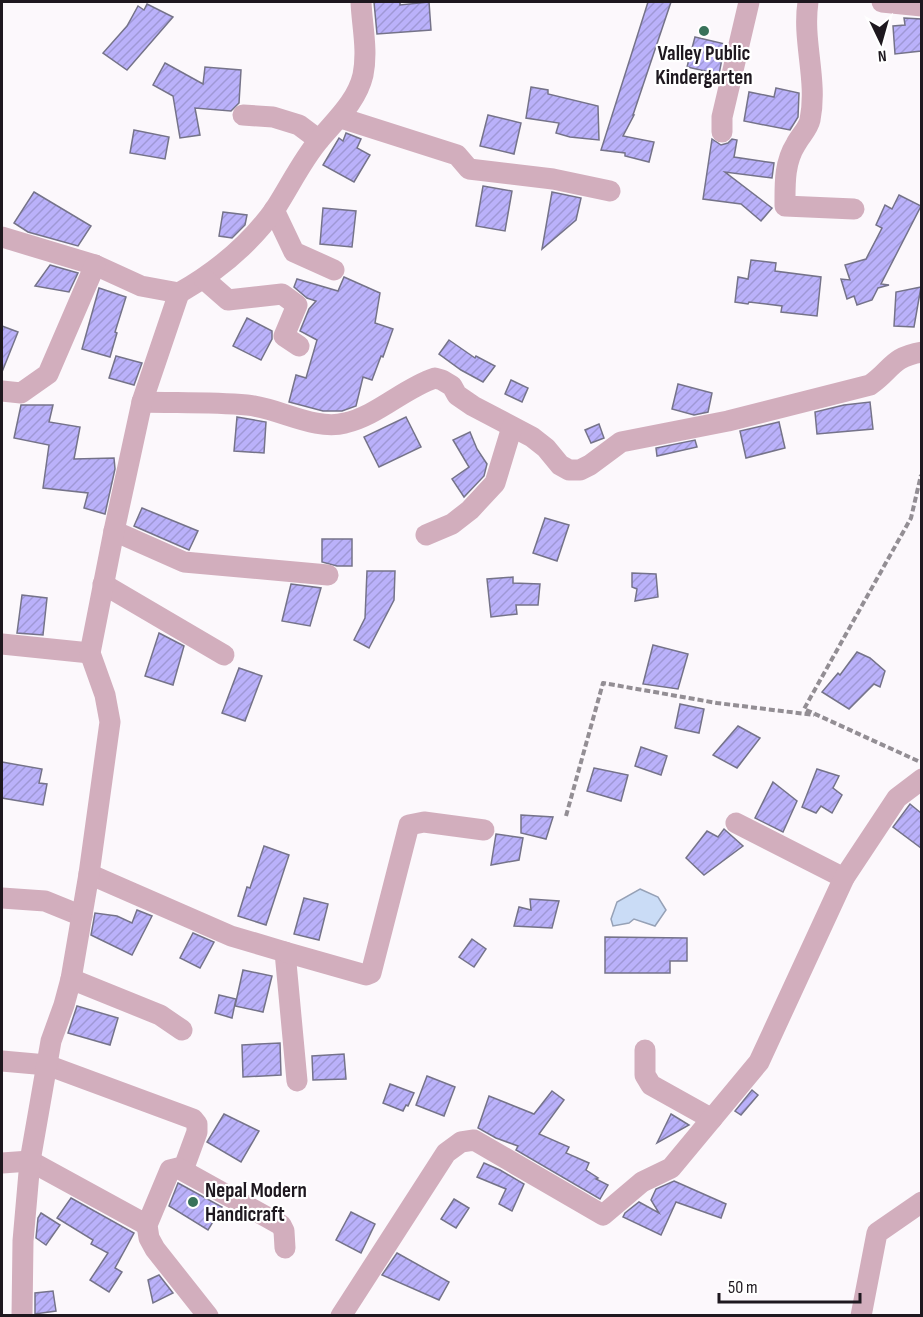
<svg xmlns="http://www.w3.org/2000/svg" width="923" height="1317" font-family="'Sofia Sans Condensed',sans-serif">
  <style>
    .water { fill: #cadcf6; stroke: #96a1b6; stroke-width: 1.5 }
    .building { fill: url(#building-hatch); stroke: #757389; stroke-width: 1.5 }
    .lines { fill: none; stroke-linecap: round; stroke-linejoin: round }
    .path { stroke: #938e94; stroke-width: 4; stroke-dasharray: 6 3; stroke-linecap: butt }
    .street { stroke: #d2aebd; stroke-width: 21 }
    .poi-dot { fill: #39725a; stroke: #fff; stroke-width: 2 }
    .labels { text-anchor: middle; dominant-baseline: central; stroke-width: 4.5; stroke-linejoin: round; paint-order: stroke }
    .poi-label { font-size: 21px; font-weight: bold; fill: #1e181f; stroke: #fff }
  </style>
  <defs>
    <pattern id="building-hatch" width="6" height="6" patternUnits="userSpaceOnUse" patternTransform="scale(1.5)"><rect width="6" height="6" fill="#bab1fa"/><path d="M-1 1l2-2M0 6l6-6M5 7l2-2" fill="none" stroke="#9f98d6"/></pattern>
  </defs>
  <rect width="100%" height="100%" fill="#fcf8fc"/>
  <polygon class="water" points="640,889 658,897 666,910 655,926 634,919 629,923 613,926 611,919 617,902"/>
  <g class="building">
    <polygon points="374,2 400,2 400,5 429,2 431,30 377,34"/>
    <polygon points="648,2 671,2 633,115 634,115 623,136 654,142 649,162 625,156 625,153 601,150"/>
    <polygon points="147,4 173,17 127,70 103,53 127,26 138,6 144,10"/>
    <polygon points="904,18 921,19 921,51 895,54 893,26 905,25"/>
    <polygon points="695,37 725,44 719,74 687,67"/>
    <polygon points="165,63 203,84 205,67 241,70 239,103 231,111 195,108 200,135 180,138 173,96 153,85"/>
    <polygon points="531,87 548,90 548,94 598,106 599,140 570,137 556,133 559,123 526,118"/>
    <polygon points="776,88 799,93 798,117 790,130 744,121 749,92 774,97"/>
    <polygon points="488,115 521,123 514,154 480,146"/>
    <polygon points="134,130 169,137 165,159 130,153"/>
    <polygon points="346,133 361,139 357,148 370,155 354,182 323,165 339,138 343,141"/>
    <polygon points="712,139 721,145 728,143 732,139 737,140 734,157 774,163 772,178 725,172 772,208 761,221 741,204 703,199"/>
    <polygon points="483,186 512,191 505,231 476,226"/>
    <polygon points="34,192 91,226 78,246 28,232 14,223"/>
    <polygon points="552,192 581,198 576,220 542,249"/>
    <polygon points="899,195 921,206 881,284 889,285 878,288 872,300 857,305 854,296 847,299 841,279 850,280 845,265 866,259 882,228 876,225 885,205 892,209"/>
    <polygon points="323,208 356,211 352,247 320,244"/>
    <polygon points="223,212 247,215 245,225 232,238 219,236"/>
    <polygon points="751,260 776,263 775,271 821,277 817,316 781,312 782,306 749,302 748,304 735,302 738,277 748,279"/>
    <polygon points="50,265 78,273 69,292 35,286"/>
    <polygon points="344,277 380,293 375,323 393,329 383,357 381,356 372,380 363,377 356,406 342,411 323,411 289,402 296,375 306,378 317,340 300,331 309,309 316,301 307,298 294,287 297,279 338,291"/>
    <polygon points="921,287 914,327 894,326 896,292"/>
    <polygon points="99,288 126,297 115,332 117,333 110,357 82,349"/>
    <polygon points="247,318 272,331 272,339 261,360 233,346"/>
    <polygon points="2,326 18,332 2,372"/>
    <polygon points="449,340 475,358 476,356 495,366 483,382 461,370 439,354"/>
    <polygon points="116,356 142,363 134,385 109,378"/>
    <polygon points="511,380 528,388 522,402 505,394"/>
    <polygon points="678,384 712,393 708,412 694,415 672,409"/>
    <polygon points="870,402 873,429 817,434 815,412 844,405"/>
    <polygon points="21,405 53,405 49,422 80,427 74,459 114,458 115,469 105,514 84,508 88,493 43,488 49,445 14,438"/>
    <polygon points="237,417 266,422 264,453 234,451"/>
    <polygon points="406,417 421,447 379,467 364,437"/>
    <polygon points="779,422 785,448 746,458 740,431"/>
    <polygon points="599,424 604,438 591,443 585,430"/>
    <polygon points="470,432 477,449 487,464 484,476 464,497 452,479 469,467 453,440"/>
    <polygon points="695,440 697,447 657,456 656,448"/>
    <polygon points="142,508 198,531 189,550 134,526"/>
    <polygon points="545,518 569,525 557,561 533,553"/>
    <polygon points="322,539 352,539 352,566 337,566 322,562"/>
    <polygon points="367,571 395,571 394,600 369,648 354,640 365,618"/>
    <polygon points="632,573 656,574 658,597 635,601 637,589 632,587"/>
    <polygon points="513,577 513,583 540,584 538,605 516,605 517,614 491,617 487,579"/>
    <polygon points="291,584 321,588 310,626 282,621"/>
    <polygon points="22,595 47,598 43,635 17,633"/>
    <polygon points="159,633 184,646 173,685 145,676"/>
    <polygon points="653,645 688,654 678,689 643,684"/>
    <polygon points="857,652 870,658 885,671 880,687 874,684 849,709 822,692 838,673 840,675"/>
    <polygon points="239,668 262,676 245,721 222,713"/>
    <polygon points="680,704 704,709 699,733 675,728"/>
    <polygon points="738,726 760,738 737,768 713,755"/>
    <polygon points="641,747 667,756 661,775 635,766"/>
    <polygon points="2,762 42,769 39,783 47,784 43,805 2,798"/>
    <polygon points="594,768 628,775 621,801 587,791"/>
    <polygon points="817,769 839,776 833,788 842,795 832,813 821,806 816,813 802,807"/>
    <polygon points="773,782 797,801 783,832 755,818"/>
    <polygon points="910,804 921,813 921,848 893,827"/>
    <polygon points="521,815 553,817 546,839 521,833"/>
    <polygon points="724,829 743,846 704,875 686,858 707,831 718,837"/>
    <polygon points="496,834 523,838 519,860 491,865"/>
    <polygon points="264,846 289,855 266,925 238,916 247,887 250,888"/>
    <polygon points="304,898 328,904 319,940 294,934"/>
    <polygon points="530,899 559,901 552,928 514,926 519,907 531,910"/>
    <polygon points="137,910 152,916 132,955 91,935 95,913 117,916 132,923"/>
    <polygon points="193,933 214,942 200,968 180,958"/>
    <polygon points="605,937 687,938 687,961 670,961 670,973 605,973"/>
    <polygon points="472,939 486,949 474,967 459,957"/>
    <polygon points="243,970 272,976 263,1012 235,1006"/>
    <polygon points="219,995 236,999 232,1018 215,1013"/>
    <polygon points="77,1006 118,1018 110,1045 68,1033"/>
    <polygon points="280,1043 281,1075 243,1077 242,1045"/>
    <polygon points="344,1054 346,1079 313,1080 312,1056"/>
    <polygon points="427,1076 455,1087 444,1116 416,1105"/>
    <polygon points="390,1084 414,1093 408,1106 406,1105 403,1111 383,1103"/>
    <polygon points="752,1090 758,1095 741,1115 735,1111"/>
    <polygon points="552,1091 564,1100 539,1134 569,1147 566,1153 589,1163 586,1170 598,1178 596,1179 608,1185 600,1199 516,1150 518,1146 496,1138 478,1128 489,1096 534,1114"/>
    <polygon points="224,1114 259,1131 241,1162 207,1142"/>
    <polygon points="671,1114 689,1125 657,1143"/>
    <polygon points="484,1163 500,1170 524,1184 512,1211 499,1204 506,1189 477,1177"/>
    <polygon points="674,1181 726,1204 721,1218 676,1202 661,1235 623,1217 625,1213 639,1202 659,1213 651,1200 656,1189"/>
    <polygon points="178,1183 222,1207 208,1230 169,1206"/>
    <polygon points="71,1198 134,1233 115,1268 122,1272 109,1292 90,1280 108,1253 91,1244 93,1240 57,1218"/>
    <polygon points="454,1199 469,1208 456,1228 441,1219"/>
    <polygon points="351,1212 375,1224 361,1253 336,1240"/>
    <polygon points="41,1213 60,1225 46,1245 36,1238 38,1218"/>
    <polygon points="397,1253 449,1282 439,1300 382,1275"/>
    <polygon points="159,1275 173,1293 153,1303 148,1280"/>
    <polygon points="53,1291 56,1311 35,1314 35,1293"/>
  </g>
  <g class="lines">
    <g class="path">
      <polyline points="918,761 804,709 911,518 921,475"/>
      <polyline points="566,816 603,683 717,703 814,715"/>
    </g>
    <g class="street">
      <path d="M808 2C802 41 818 80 810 120 808 129 800 136 796 144 784 163 785 184 785 206L854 209"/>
      <polyline points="882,2 922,6"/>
      <polyline points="243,115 273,117 299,125 319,140"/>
      <polyline points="341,118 457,155 469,169 553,179 610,191"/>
      <polyline points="722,132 722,117 749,2"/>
      <polyline points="274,210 294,252 334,270"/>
      <path d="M2 237 95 265 141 286 179 293C216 272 250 244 275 209 290 186 302 160 320 139 336 120 357 101 363 75 368 50 362 26 361 2"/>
      <polyline points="204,279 228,300 282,294 297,305 284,336 299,346"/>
      <polyline points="2,391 21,393 48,374 95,265"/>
      <path d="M142 402C177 403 212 402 247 405 279 408 315 431 345 423 377 416 404 388 435 378L442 380 452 386 457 395 473 406 532 437 546 448 560 465 569 470H580L590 465 621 442 728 421 870 385C892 370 891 357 922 352"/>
      <polyline points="114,531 184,562 328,575"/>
      <polyline points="426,535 452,524 470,510 495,483 512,427"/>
      <polyline points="103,584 224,655"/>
      <polyline points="2,644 90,653"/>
      <polyline points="736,823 844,878"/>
      <polyline points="89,874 231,936 285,952 297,1081"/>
      <polyline points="2,898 45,901 82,916"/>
      <polyline points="285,952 366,975 371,973 409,825 424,822 484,830"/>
      <polyline points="71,979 160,1015 182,1030"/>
      <polyline points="645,1050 645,1075 651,1085 712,1119"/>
      <polyline points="2,1061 47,1065 193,1119 197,1124 197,1132 183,1170"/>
      <polyline points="2,1163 30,1161 147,1225"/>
      <polyline points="22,1316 23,1241 30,1161 51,1041 64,1005 71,979 89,874 110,722 105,695 90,653 114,531 142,402 179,293"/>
      <polyline points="208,1316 155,1249 149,1238 147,1225 170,1170 178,1168 281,1225 284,1231 285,1248"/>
      <polyline points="341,1316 446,1153 461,1142 474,1140 603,1215 642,1182 671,1168 759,1062 844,878 897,798 922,779"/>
      <polyline points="861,1316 877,1233 922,1202"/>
    </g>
  </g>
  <g class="poi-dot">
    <circle cx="704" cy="31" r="6"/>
    <circle cx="193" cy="1202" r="6"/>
  </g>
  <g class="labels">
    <g class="poi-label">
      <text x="704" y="53">Valley Public<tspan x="704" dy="24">Kindergarten</tspan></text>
      <text x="205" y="1190" text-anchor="start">Nepal Modern<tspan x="205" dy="24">Handicraft</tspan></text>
    </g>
  </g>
  <rect width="923" height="1317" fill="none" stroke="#1e181f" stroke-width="6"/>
  <g transform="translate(881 42) rotate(175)" stroke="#ffffff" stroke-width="4.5" paint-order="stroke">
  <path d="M0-4.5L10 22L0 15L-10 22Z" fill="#1e181f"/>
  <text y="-9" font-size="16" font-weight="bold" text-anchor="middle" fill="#1e181f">N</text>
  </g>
  <path d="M719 1293v9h141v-9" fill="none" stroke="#1e181f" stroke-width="3"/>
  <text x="728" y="1293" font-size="18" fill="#1e181f" stroke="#ffffff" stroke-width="4.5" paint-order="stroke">50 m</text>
</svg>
